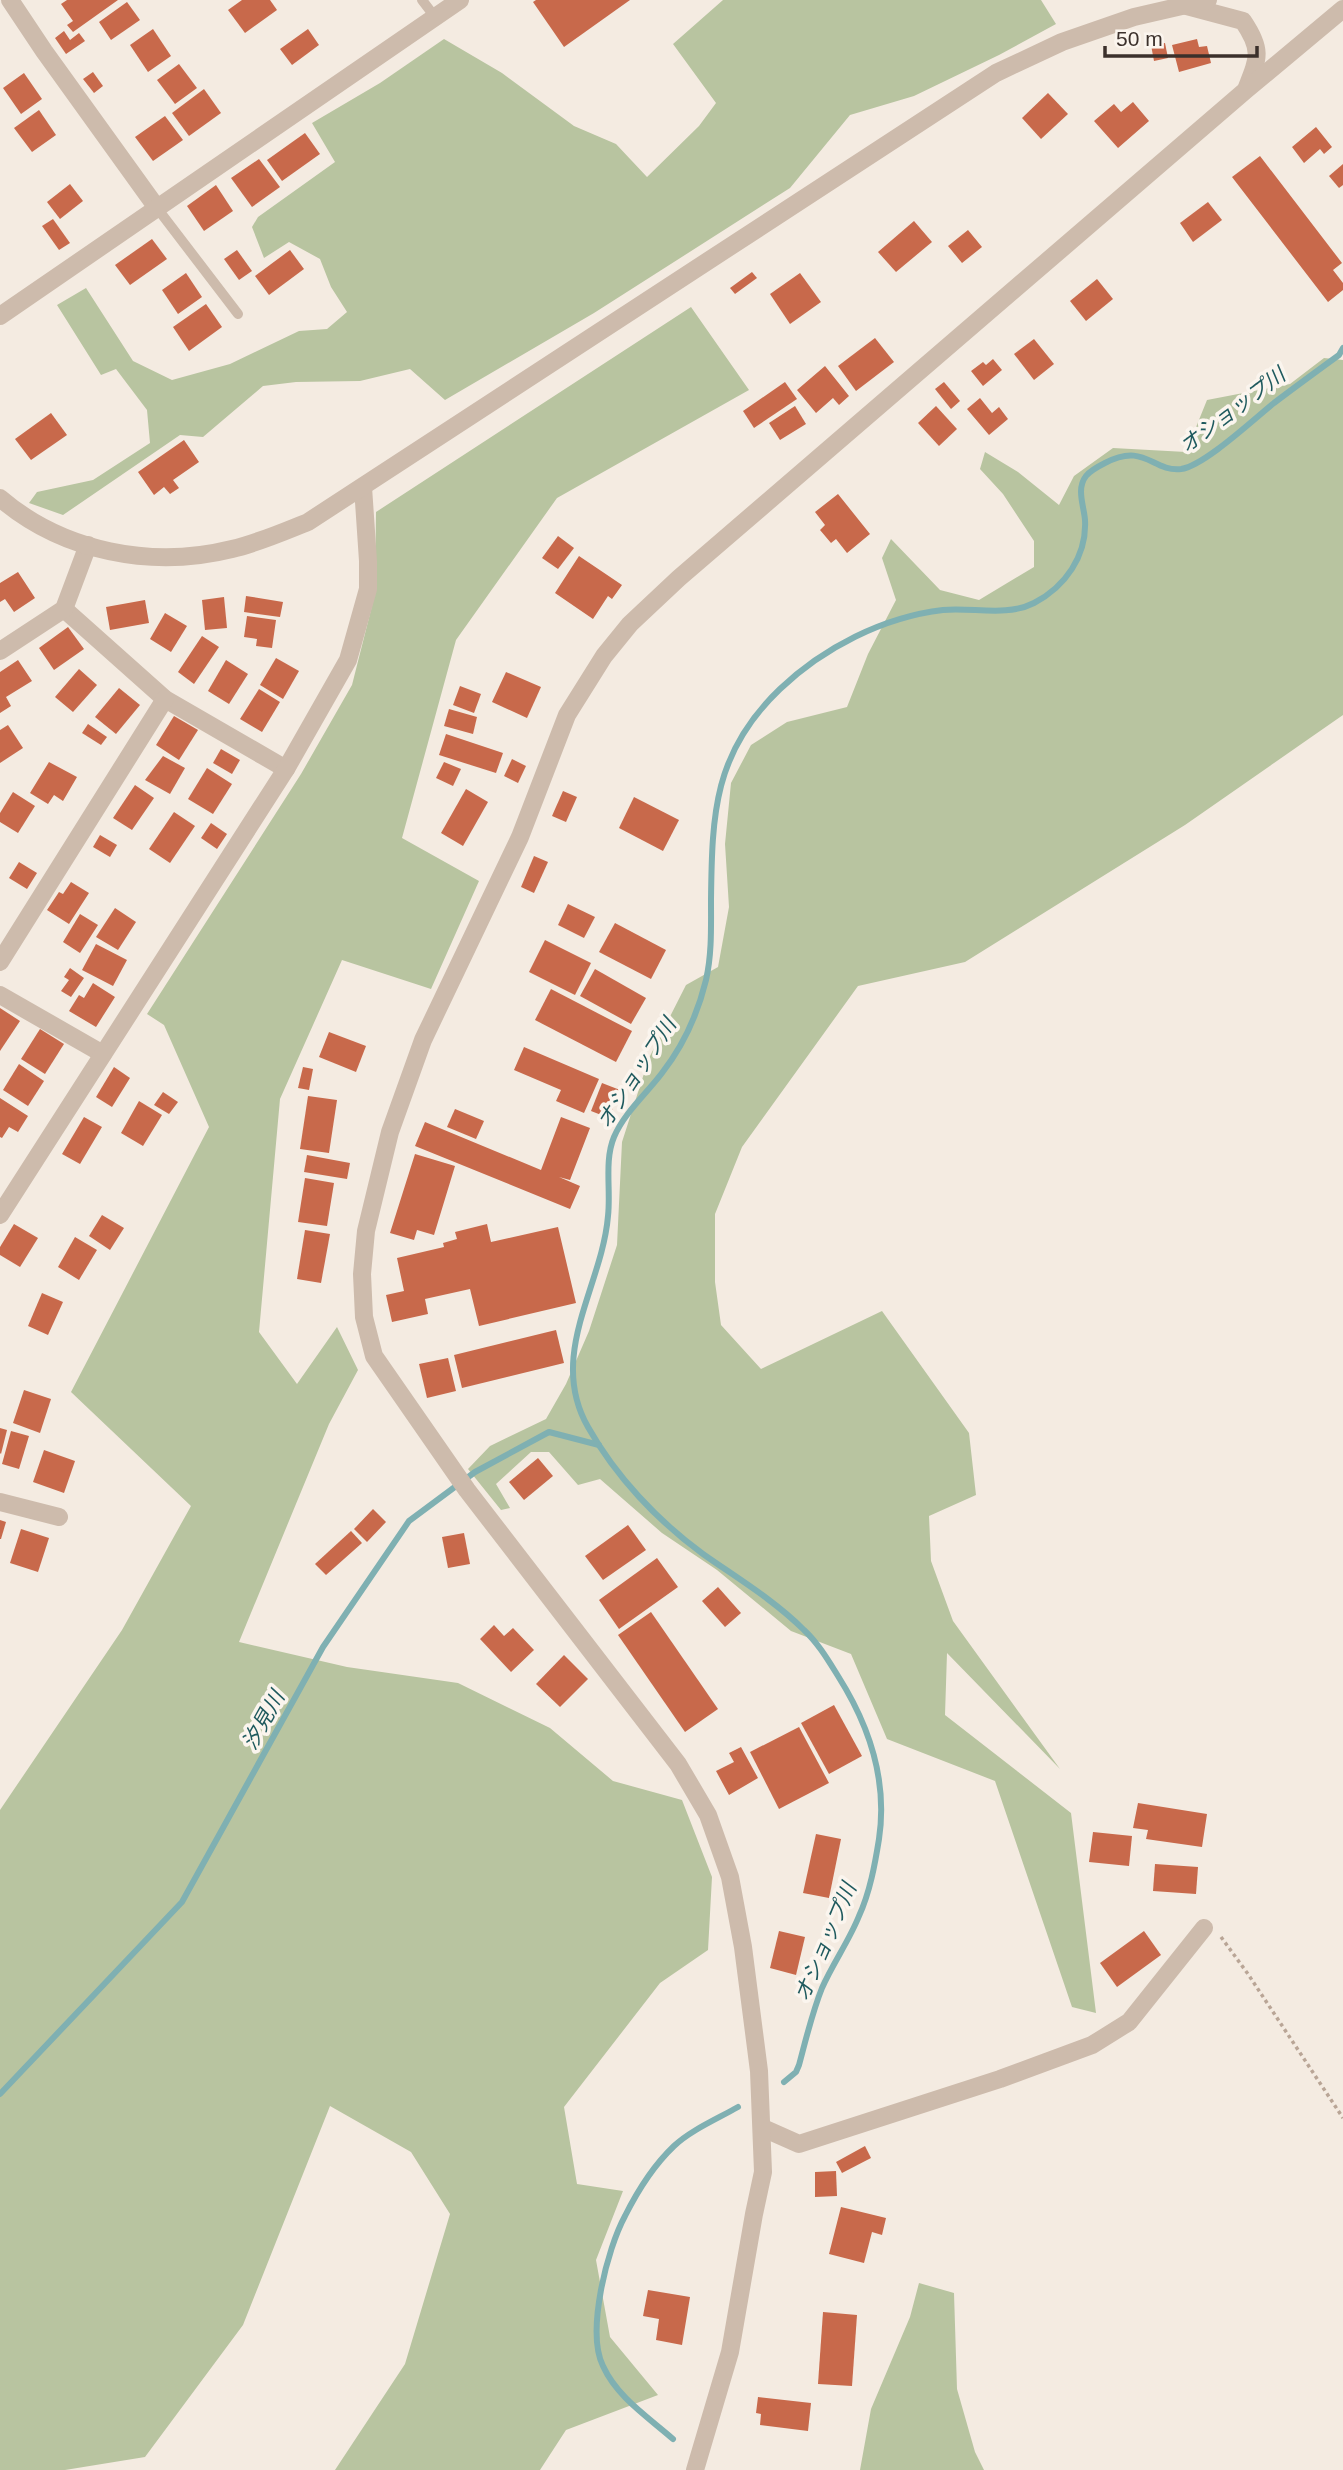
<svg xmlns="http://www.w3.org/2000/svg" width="1343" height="2470" font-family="Arial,'Noto Sans JP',sans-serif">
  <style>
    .green { fill: #b8c4a0 }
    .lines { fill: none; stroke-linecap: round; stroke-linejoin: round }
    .stream { stroke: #7fb0b2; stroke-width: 6 }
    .building { fill: #c8694b }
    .path { stroke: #b9a596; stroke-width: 3.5; stroke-dasharray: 3.5 3.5; stroke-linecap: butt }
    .service { stroke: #cdbbac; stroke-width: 10 }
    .minor { stroke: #cdbbac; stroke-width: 18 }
    .tertiary { stroke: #cdbbac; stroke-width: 18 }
    .labels { text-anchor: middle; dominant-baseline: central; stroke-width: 7; stroke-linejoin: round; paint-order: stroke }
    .water-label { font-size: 21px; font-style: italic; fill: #1f5a5e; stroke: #fbf5ee }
  </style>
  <rect width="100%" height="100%" fill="#f4ebe1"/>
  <g class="green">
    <polygon points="723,0 1041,0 1056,24 999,55 914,96 850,115 790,188 594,313 445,400 410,369 360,381 296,382 263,386 203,437 180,435 63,515 29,503 37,492 93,480 150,443 147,410 116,369 101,375 57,305 86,288 133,361 172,380 230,364 299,331 327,329 347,312 331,287 320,259 289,242 264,258 252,227 258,217 335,162 312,123 380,83 444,39 502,73 574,126 616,144 647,177 699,126 716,103 673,44"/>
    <polygon points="691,307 749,390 557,498 456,640 402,838 479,881 431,989 342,960 280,1099 259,1332 297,1384 337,1327 358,1370 329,1424 239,1642 347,1667 458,1683 550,1728 613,1781 682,1800 712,1877 708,1950 660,1983 564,2107 577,2184 623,2191 596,2260 610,2337 658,2395 566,2430 540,2470 335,2470 405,2364 450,2214 411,2152 330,2106 243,2325 145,2457 65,2470 0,2470 0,1810 122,1630 191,1506 71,1392 209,1127 164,1025 147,1014 301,774 352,685 375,594 376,512"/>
    <polygon points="1324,358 1343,360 1343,715 1185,825 965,962 858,986 742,1147 715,1214 715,1282 721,1325 761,1369 882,1311 969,1433 976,1495 929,1516 931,1561 953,1621 1060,1769 947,1653 945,1715 1071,1813 1096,2013 1072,2007 995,1781 887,1739 851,1654 791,1631 717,1570 662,1533 600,1479 578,1485 549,1452 531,1452 496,1484 510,1508 501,1510 468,1469 490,1446 546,1419 566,1384 589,1331 617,1245 622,1142 649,1058 686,985 718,967 729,907 725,844 731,783 751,745 787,722 847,707 868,654 896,600 882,558 891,539 940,590 979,600 1034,567 1034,541 1003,494 980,469 985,452 1018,472 1059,505 1074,476 1113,448 1186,452 1207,400 1290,384"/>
    <polygon points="919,2283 954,2293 957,2389 975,2452 984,2470 860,2470 871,2409 910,2317"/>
  </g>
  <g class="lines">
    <g class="stream">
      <path d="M784 2082 796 2072 799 2065C806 2039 812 2013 822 1988 833 1963 849 1941 859 1916 870 1892 875 1864 879 1839 888 1779 869 1725 838 1676 828 1660 818 1643 804 1630 774 1600 737 1578 703 1554 658 1521 616 1477 588 1427 547 1355 602 1287 608 1216 611 1190 604 1161 614 1137 624 1113 647 1093 662 1073 683 1046 698 1013 706 980 712 954 711 926 711 900 712 813 714 752 780 689 823 648 883 617 943 610 972 607 1007 617 1034 603 1065 587 1087 556 1085 520 1084 506 1076 489 1086 476 1090 471 1099 466 1105 463 1145 442 1152 472 1181 469 1204 466 1254 419 1274 403 1295 387 1317 371 1339 355L1343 348"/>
      <polyline points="0,2094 182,1902 323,1647 409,1521 475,1472 549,1432 599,1445"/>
      <path d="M673 2439C648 2417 617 2397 603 2366 586 2332 607 2249 625 2216 637 2192 654 2165 674 2146 691 2130 717 2119 738 2107"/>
    </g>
  </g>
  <g class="building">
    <polygon points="67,0 118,0 73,32 67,25 73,21 61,4"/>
    <polygon points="242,0 270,0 277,10 245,33 228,10"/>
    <polygon points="536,0 630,0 564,47 533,2"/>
    <polygon points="127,2 140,20 111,40 99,22"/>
    <polygon points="153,29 171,56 148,72 130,45"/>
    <polygon points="308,29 319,45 292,65 280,49"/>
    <polygon points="64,31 70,40 79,33 85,41 66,54 55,38"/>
    <polygon points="1197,39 1199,47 1207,46 1211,63 1179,72 1172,45"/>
    <polygon points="1165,43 1168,58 1154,61 1151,45"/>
    <polygon points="179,64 197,88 175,104 157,80"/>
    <polygon points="93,72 103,86 94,93 83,79"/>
    <polygon points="24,73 42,99 21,114 3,88"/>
    <polygon points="204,89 221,113 189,136 172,113"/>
    <polygon points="1048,93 1068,114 1041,139 1022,118"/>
    <polygon points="1133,102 1149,121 1118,148 1094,121 1114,104 1121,112"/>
    <polygon points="39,110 56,135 32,152 14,128"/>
    <polygon points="165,116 183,140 153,161 135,137"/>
    <polygon points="1316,127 1332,147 1324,154 1320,149 1304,163 1292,147"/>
    <polygon points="305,133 320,154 282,181 267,160"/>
    <polygon points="1260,156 1342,263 1333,270 1343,283 1343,290 1328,302 1232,177"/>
    <polygon points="259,159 280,187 252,207 231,178"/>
    <polygon points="1343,164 1343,185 1339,188 1329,176"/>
    <polygon points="70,184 83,201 60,219 47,202"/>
    <polygon points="216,185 233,211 204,231 187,206"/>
    <polygon points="1208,202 1222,220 1193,242 1180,223"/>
    <polygon points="53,219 70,243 59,250 42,226"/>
    <polygon points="914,221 932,242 896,272 878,252"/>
    <polygon points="968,230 982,247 962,263 948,246"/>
    <polygon points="152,239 167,259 130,285 115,265"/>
    <polygon points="237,250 252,271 239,280 224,259"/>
    <polygon points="290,250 304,269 269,295 255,276"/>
    <polygon points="752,272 757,278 735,294 730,288"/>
    <polygon points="186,273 202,297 178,314 162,290"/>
    <polygon points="800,273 821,302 790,324 770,294"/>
    <polygon points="1097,279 1113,299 1086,321 1070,301"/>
    <polygon points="206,304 222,327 189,351 173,327"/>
    <polygon points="875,338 894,362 856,391 838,366"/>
    <polygon points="1034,339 1054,364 1034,380 1014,354"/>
    <polygon points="993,359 1002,370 983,386 971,371 983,362 986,365"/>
    <polygon points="825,366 849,396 839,405 833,398 816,413 797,390"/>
    <polygon points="785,382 797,399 754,428 743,411"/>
    <polygon points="944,382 960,401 951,409 935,389"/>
    <polygon points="980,398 992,413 999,407 1008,419 989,435 967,409"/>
    <polygon points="795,406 806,424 780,440 769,423"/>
    <polygon points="936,406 957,429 939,446 918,423"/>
    <polygon points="51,413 67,435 31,460 15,439"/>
    <polygon points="184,440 199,462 173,480 179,488 170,494 164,487 154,495 138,472"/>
    <polygon points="838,494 870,534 847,553 836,539 831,543 820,530 825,525 815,512"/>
    <polygon points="558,536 574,548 558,569 542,558"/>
    <polygon points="579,556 622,585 612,599 608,596 593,619 555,593"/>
    <polygon points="18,572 35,598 14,612 5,599 0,602 0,583"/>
    <polygon points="246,596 283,602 280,617 244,612"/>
    <polygon points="224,597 227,628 205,630 202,600"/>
    <polygon points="145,600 149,623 110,630 106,607"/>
    <polygon points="165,613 187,626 171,652 150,639"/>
    <polygon points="247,616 276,620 272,648 256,646 257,639 244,637"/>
    <polygon points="68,627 84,649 54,670 39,648"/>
    <polygon points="202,636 219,647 194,684 178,672"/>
    <polygon points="276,658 299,671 283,699 260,685"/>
    <polygon points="18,660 32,681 6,697 11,706 0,713 0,672"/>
    <polygon points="226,660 248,674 229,704 208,691"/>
    <polygon points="79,669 97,685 73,712 55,697"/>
    <polygon points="506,672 541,687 527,718 492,702"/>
    <polygon points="460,686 481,694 474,713 453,705"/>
    <polygon points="119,688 140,705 116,734 95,717"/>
    <polygon points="259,689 280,702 262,732 240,719"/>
    <polygon points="449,709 477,717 473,734 444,726"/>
    <polygon points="174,716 198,730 179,760 156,745"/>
    <polygon points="88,724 107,737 101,745 82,733"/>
    <polygon points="8,725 23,748 0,763 0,730"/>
    <polygon points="446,734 503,753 496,773 439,755"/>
    <polygon points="221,749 240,760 232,774 213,763"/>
    <polygon points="163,756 185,768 170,794 145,780"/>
    <polygon points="512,759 526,766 518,783 504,776"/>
    <polygon points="49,762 77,777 63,801 54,795 48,804 30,793"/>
    <polygon points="444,762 461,769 453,786 436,778"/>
    <polygon points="207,768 232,784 213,814 188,799"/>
    <polygon points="135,785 154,798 132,830 113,818"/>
    <polygon points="466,789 488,802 463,846 441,833"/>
    <polygon points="563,791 577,797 566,822 552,816"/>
    <polygon points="13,792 35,806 18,833 0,822 0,813"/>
    <polygon points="634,797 679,820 663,851 619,828"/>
    <polygon points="174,812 195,826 170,863 149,849"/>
    <polygon points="211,823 227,834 217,849 201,838"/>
    <polygon points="100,835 117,845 110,857 93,847"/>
    <polygon points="534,856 548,862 534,893 521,887"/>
    <polygon points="19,862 37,873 27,889 9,878"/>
    <polygon points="71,882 89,893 69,924 47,910 59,892 63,894"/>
    <polygon points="568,904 595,917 584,938 558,925"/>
    <polygon points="115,908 136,922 118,950 96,937"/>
    <polygon points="80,914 98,925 80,953 63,942"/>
    <polygon points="615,923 666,950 651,979 599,952"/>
    <polygon points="545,940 591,963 575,995 529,972"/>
    <polygon points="96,944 127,960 113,986 82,970"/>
    <polygon points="70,968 84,978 71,997 61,991 69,980 64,977"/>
    <polygon points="595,969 646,998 631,1024 580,996"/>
    <polygon points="93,983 115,997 96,1027 69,1011 79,995 84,998"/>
    <polygon points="551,989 632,1031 616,1062 535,1020"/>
    <polygon points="0,1008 20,1021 0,1051"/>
    <polygon points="40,1029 64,1044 45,1074 21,1059"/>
    <polygon points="329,1032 366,1046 356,1072 319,1057"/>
    <polygon points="524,1047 599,1079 584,1113 556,1101 561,1090 514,1070"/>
    <polygon points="19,1064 44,1081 28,1106 3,1090"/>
    <polygon points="114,1067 130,1078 112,1107 96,1097"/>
    <polygon points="303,1067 313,1069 309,1090 298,1088"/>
    <polygon points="602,1083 620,1090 609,1118 591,1111"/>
    <polygon points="163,1092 178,1102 169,1114 154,1105"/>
    <polygon points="308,1096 337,1100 329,1153 300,1149"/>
    <polygon points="0,1098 28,1116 18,1132 9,1127 2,1138 0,1137"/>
    <polygon points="139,1101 162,1115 143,1146 121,1133"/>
    <polygon points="455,1109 484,1121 476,1139 447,1127"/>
    <polygon points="84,1117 102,1127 80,1164 62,1154"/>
    <polygon points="561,1117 590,1128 570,1180 559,1177 580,1186 570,1209 415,1146 425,1122 541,1170"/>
    <polygon points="415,1154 455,1166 434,1235 417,1230 414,1240 390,1233"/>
    <polygon points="307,1155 350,1163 347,1179 304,1172"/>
    <polygon points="305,1178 334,1183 327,1226 298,1222"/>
    <polygon points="102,1215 124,1228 110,1250 89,1236"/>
    <polygon points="14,1224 38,1238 20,1267 0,1255 0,1247"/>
    <polygon points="487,1224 491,1242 558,1227 576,1303 479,1326 470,1289 425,1299 428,1314 392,1322 386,1295 404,1291 397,1258 444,1247 443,1243 457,1239 455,1232"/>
    <polygon points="305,1230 330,1234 321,1283 297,1279"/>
    <polygon points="75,1237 97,1250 79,1280 58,1267"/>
    <polygon points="42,1293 63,1302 48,1335 28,1326"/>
    <polygon points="556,1330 564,1363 462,1388 454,1355"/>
    <polygon points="448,1358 456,1391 427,1398 419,1364"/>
    <polygon points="24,1390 51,1399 40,1433 13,1423"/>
    <polygon points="0,1428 7,1430 1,1454 0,1453"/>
    <polygon points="11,1431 29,1436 19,1469 2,1464"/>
    <polygon points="44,1450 75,1461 64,1493 33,1482"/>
    <polygon points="538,1458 553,1476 524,1500 509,1482"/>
    <polygon points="373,1509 386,1522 367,1542 354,1529"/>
    <polygon points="0,1520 6,1522 1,1539 0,1539"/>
    <polygon points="628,1525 646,1550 603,1580 585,1556"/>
    <polygon points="21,1529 49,1538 38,1572 10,1563"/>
    <polygon points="351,1531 362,1543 326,1575 315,1564"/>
    <polygon points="464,1533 470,1564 448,1568 442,1537"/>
    <polygon points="657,1558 678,1587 619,1629 599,1600"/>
    <polygon points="718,1587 741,1613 725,1627 702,1601"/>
    <polygon points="651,1612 718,1709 685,1732 618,1635"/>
    <polygon points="494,1625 504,1636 513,1628 534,1650 511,1672 480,1639"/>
    <polygon points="564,1655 588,1679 560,1707 536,1684"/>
    <polygon points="834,1705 862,1756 829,1774 801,1723"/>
    <polygon points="799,1727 829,1783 779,1809 750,1752"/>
    <polygon points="741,1747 758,1778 729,1795 716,1771 734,1762 729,1753"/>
    <polygon points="1138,1803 1207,1814 1202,1847 1146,1839 1148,1830 1133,1828"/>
    <polygon points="1093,1832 1132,1836 1129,1866 1089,1862"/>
    <polygon points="816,1834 841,1839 829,1898 803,1893"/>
    <polygon points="1155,1864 1198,1867 1196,1894 1153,1891"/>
    <polygon points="779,1931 805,1937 796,1975 770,1968"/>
    <polygon points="1144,1931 1161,1955 1117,1987 1100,1963"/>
    <polygon points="865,2146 871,2158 842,2173 836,2162"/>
    <polygon points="836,2171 837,2196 815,2197 815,2172"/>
    <polygon points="841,2207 886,2218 882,2235 872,2232 864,2263 829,2254"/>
    <polygon points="648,2290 690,2297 682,2345 656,2340 659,2319 643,2316"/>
    <polygon points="823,2312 857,2315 852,2386 818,2384"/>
    <polygon points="758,2397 811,2403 808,2431 760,2425 761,2414 756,2413"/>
  </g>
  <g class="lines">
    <polyline class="path" points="1221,1937 1248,1974 1343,2118"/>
    <g class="service">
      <polyline points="422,0 435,17"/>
      <polyline points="157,208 238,314"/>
    </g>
    <g class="minor">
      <polyline points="10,0 44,51 157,208"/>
      <path d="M1183 5 1243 21C1262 49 1259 57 1247 87"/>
      <polyline points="0,316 460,0"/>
      <polyline points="64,609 165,699 286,769"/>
      <polyline points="0,651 64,609 88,545"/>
      <polyline points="0,962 165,699"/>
      <polyline points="0,995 103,1054"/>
      <polyline points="0,1215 286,769 348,660 368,589 368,561 363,487"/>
      <polyline points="0,1502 59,1517"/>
      <polyline points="763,2128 799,2144 1000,2079 1092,2045 1129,2022 1204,1928"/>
      <polyline points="695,2470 730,2352 754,2214 763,2172 759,2071 743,1947 730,1877 708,1815 678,1764 467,1490 374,1356 364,1317 362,1274 366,1231 390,1132 423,1040 520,837 567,715 604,656 630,624 679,578 1246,90 1343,9"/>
    </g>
    <path class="tertiary" d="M0 498C63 552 152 569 232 549 258 543 283 532 308 522L996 73 1062 42 1134 17 1208 0"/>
  </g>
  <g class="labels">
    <g class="water-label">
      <text transform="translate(1232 410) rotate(-37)">オショップ川</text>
      <text transform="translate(636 1073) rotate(-57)">オショップ川</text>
      <text transform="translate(263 1720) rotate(-61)">汐見川</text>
      <text transform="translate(825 1942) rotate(-67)">オショップ川</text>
    </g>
  </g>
  <path d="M1105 46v10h152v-10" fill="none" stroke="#3b302b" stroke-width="3.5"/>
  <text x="1116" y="46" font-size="21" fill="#3b302b" stroke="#fbf5ee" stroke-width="5" paint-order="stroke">50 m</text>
</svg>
